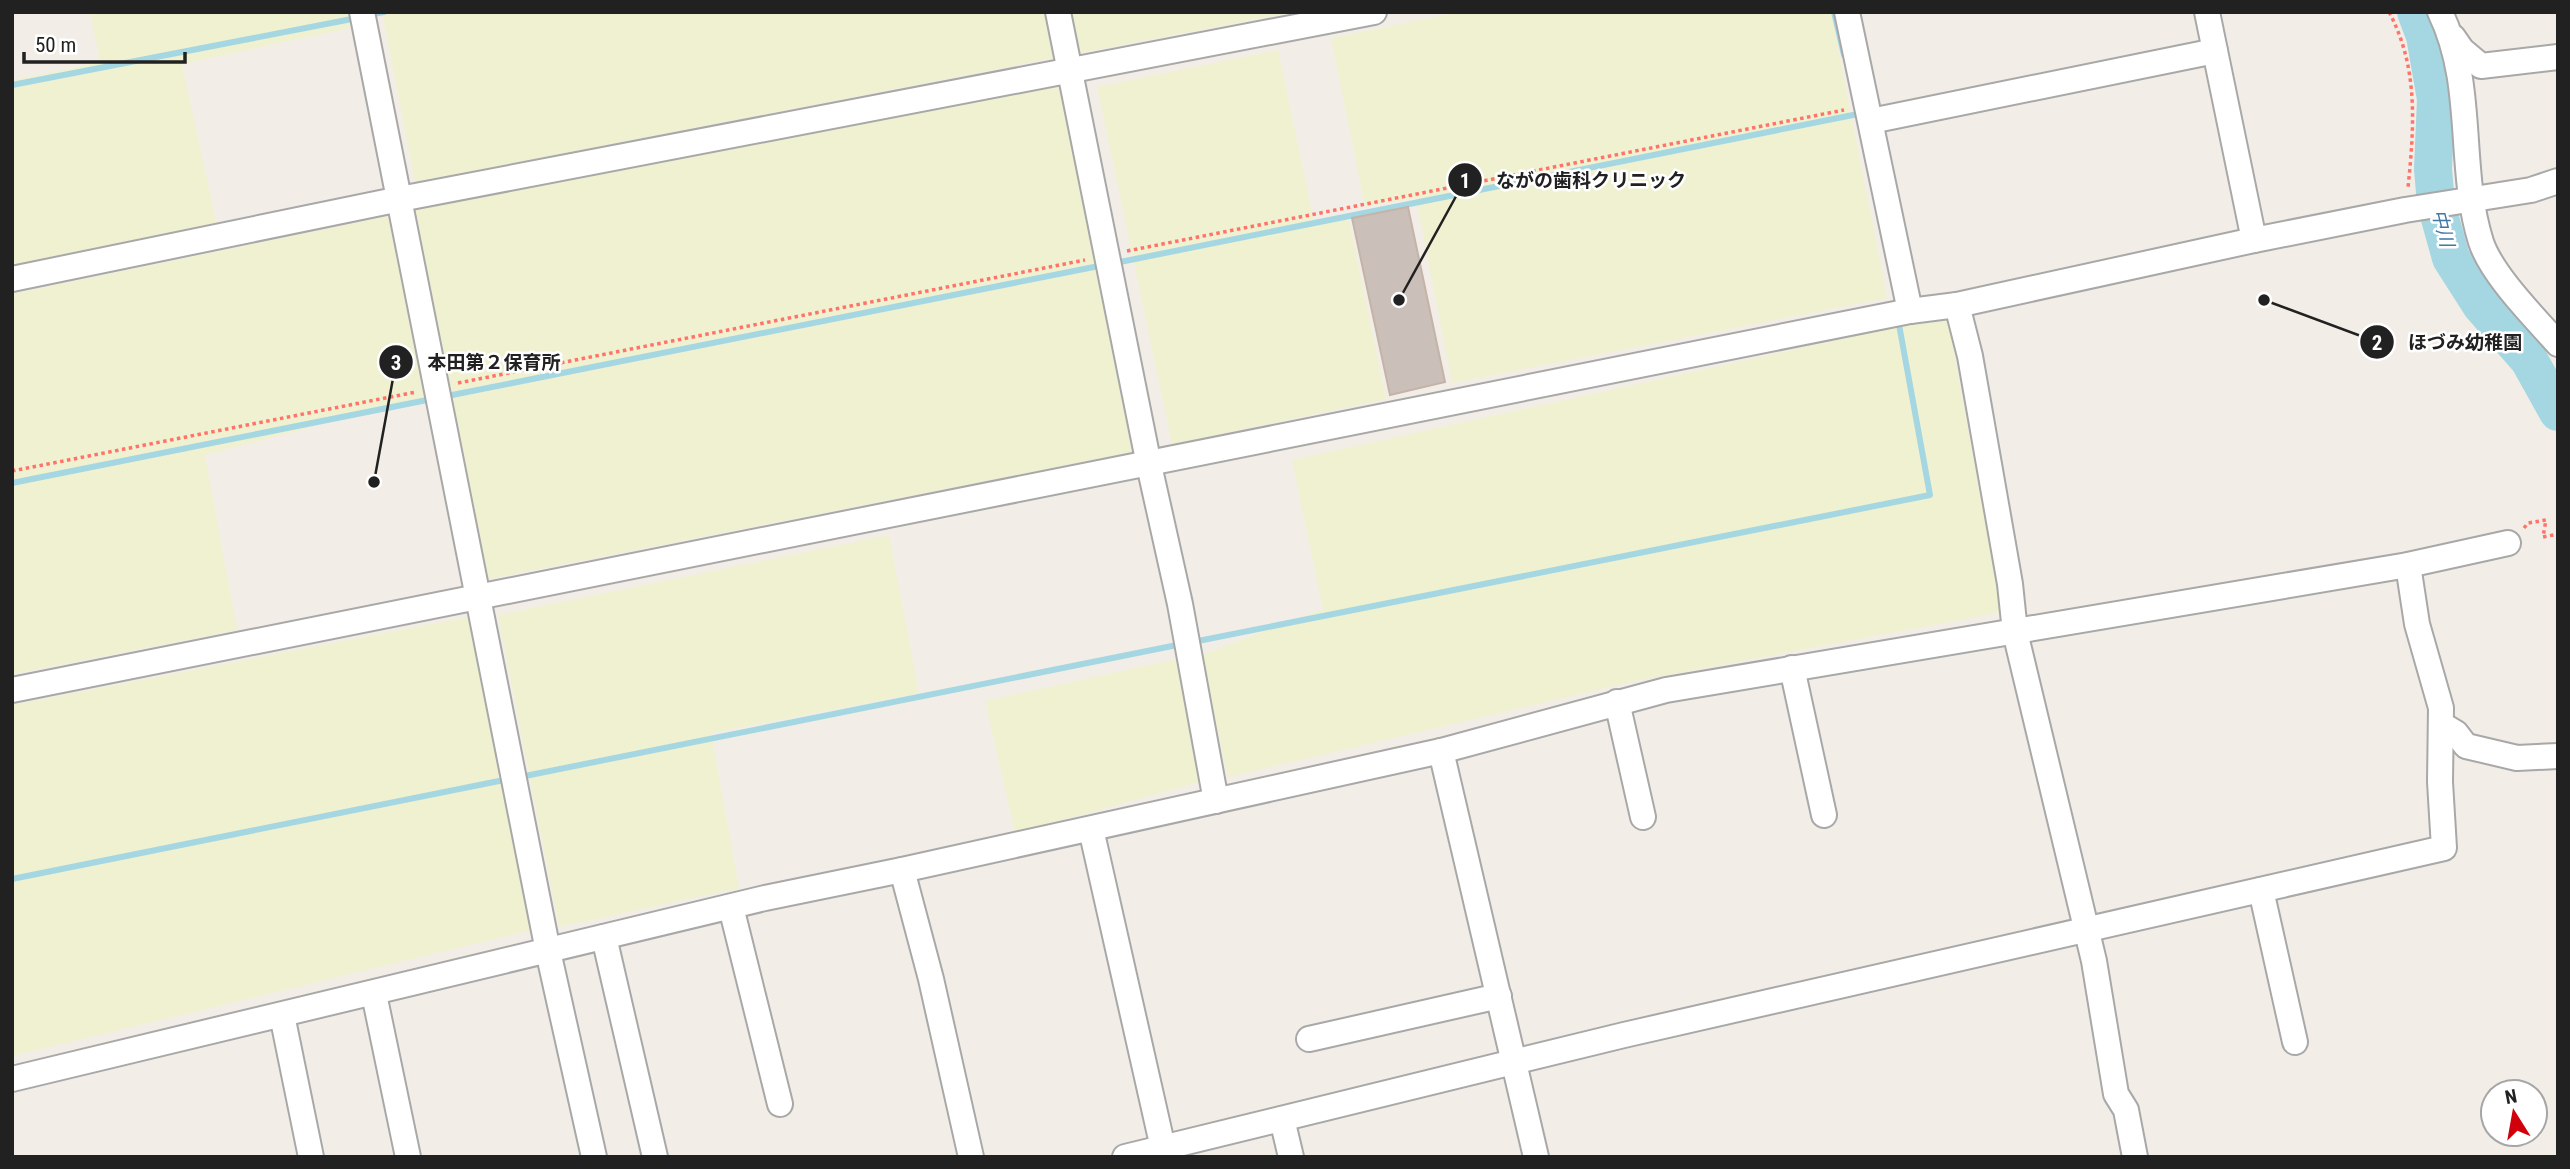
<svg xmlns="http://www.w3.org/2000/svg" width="2570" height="1169" font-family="'Roboto Condensed','Noto Sans JP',sans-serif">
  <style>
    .farmland { fill: #f0f1d1 }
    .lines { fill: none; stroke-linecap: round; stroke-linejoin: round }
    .stream { stroke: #a4d7e2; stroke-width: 6 }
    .river { stroke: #a4d7e2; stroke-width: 38 }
    .building { fill: #cac0b9; stroke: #c5b3a8; stroke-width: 2 }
    .minor-casing { stroke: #a8a8a8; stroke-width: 28 }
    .path { stroke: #ff736a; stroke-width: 3.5; stroke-dasharray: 3.5 3.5; stroke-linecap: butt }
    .minor { stroke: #fff; stroke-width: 24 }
    .labels { text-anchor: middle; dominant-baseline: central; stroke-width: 5; stroke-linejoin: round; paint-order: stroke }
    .water-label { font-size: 19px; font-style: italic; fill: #4078a8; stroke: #fff }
    .leader { fill: none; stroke: #212121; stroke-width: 2.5 }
    .callout-dot { fill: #212121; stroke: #fff; stroke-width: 2.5 }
    .mark-label { font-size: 21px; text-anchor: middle; font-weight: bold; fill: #fff }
    .callout-label { font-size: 19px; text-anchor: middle; font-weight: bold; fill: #212121; stroke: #fff; stroke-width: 5; stroke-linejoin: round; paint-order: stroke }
  </style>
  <rect width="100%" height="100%" fill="#f2eee7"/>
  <g class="farmland">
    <polygon points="90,12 347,12 350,28 182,64 218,231 12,269 12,80 100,62"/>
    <polygon points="382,12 1045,12 1054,58 415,182"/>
    <polygon points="1071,12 1295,12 1079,53"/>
    <polygon points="1460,12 1831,12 1887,298 1452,383 1416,198 1365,207 1331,38"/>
    <polygon points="1278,50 1314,222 1348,216 1386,399 1172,444 1097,87"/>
    <polygon points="1059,82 1132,452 488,579 415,209"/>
    <polygon points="393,215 431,396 205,455 237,630 12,674 12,294"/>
    <polygon points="1947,316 2002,612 1635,681 1228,777 1201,655 1323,609 1292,460"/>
    <polygon points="889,535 919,693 711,733 739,888 559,927 498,615"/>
    <polygon points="473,616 532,930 12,1056 12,705"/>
    <polygon points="1176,659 1203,781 1015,833 985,701"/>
  </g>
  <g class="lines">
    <g class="stream">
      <polyline points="1834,12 1844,55"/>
      <polyline points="368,15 384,12"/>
      <polyline points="12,85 357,18"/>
      <polyline points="1115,263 1858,114"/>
      <polyline points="442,397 1104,265"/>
      <polyline points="12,483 432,399"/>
      <polyline points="1193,642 1930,495 1898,319"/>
      <polyline points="520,777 1182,644"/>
      <polyline points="12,879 509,779"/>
    </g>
    <polyline class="river" points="2416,12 2425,36 2436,99 2433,169 2436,204 2451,258 2481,305 2529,360 2558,412"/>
  </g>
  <polygon class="building" points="1408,207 1445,382 1390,395 1352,218"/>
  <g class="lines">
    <g class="minor-casing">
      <g id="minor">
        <polyline points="362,12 548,951 594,1157"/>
        <polyline points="1058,12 1149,465 1180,604 1216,801"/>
        <polyline points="1847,12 1910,311"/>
        <polyline points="2207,12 2254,240"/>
        <path d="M2440 12C2476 86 2457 166 2481 242 2492 275 2534 317 2558 344"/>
        <polyline points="2453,37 2462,50 2481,66 2558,57"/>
        <polyline points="1871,121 2215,51"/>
        <polyline points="12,279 400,199 1374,12"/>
        <polyline points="1957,305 1970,356 2010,584 2015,632 2094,961 2116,1094 2126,1110 2135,1157"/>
        <polyline points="1792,668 1824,815"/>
        <polyline points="12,690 1910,311 1957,305 2254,240 2405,210 2531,190 2558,181"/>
        <polyline points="1617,702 1643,817"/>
        <polyline points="2441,724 2456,733 2466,746 2517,758 2558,756"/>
        <polyline points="1441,751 1536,1157"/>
        <polyline points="1091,829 1163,1148"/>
        <polyline points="902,870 931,979 971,1157"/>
        <polyline points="2261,890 2295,1042"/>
        <polyline points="731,907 780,1104"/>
        <polyline points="604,937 655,1157"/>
        <polyline points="374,994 408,1157"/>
        <polyline points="282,1015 311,1157"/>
        <polyline points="1309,1039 1499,996"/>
        <polyline points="12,1079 765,898 902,870 1441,751 1666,690 2408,565 2508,543"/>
        <polyline points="1282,1119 1291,1157"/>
        <polyline points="1125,1157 1624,1035 2444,848 2440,782 2441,708 2417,624 2408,565"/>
      </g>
    </g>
    <g class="path">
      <path d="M2389 12C2419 68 2414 127 2408 188"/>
      <polyline points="1127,251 1844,110"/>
      <polyline points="458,383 1085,260"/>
      <polyline points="12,471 416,392"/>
      <polyline points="2524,528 2528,523 2546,520 2543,537 2558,534"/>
    </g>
    <use href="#minor" class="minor"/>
  </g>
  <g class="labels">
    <g class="water-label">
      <text transform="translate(2443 228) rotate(76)">中川</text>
    </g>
  </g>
  <path class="leader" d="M1399 300L1465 180M2264 300L2377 342M374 482L396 362"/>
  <g class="callout-dot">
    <circle cx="1399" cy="300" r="7"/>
    <circle cx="2264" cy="300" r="7"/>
    <circle cx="374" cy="482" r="7"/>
    <circle cx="1465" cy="180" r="18"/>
    <circle cx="2377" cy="342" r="18"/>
    <circle cx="396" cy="362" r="18"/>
  </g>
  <g class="mark-label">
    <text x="1465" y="188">1</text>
    <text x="2377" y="350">2</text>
    <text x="396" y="370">3</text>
  </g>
  <g class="callout-label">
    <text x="1591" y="187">ながの歯科クリニック</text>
    <text x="2465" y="349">ほづみ幼稚園</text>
    <text x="494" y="369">本田第２保育所</text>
  </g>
  <rect width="2570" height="1169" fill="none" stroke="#212121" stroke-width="28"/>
  <g transform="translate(2514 1113) rotate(349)"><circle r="33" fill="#ffffff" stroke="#a6a6a6" stroke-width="2"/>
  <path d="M0-5L12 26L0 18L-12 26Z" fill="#d1000a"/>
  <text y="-10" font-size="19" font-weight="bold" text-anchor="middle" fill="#212121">N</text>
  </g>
  <path d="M24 52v10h161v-10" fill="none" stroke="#212121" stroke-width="3.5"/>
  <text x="35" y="52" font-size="21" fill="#212121" stroke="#ffffff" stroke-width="5" paint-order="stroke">50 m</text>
</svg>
